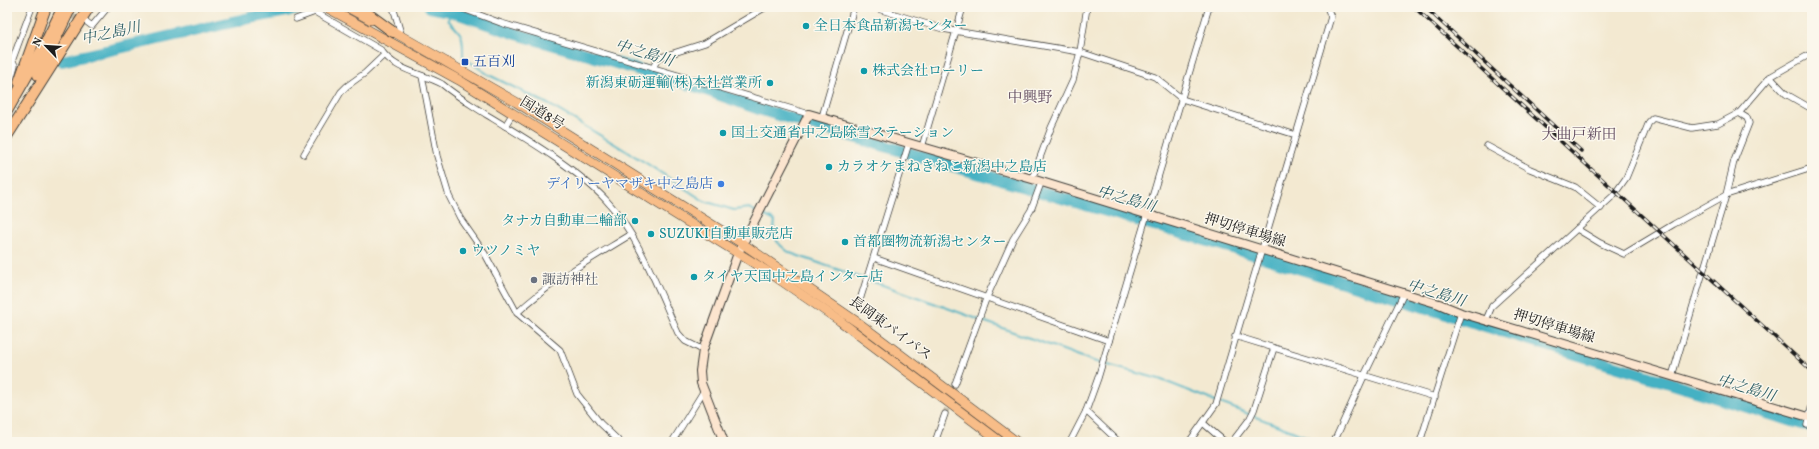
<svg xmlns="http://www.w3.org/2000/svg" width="1819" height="449" font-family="Vollkorn,'Noto Serif JP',serif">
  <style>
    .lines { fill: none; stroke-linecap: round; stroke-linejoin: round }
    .stream { stroke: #45b1c3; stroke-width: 2 }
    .river { stroke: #45b1c3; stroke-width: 12 }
    .minor-tunnel { stroke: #c8c0ad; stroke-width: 5.5; stroke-dasharray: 5.5 3; stroke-linecap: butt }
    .minor-casing { stroke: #3c3b37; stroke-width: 7 }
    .secondary-casing { stroke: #3c3b37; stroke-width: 10 }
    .trunk-casing { stroke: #3c3b37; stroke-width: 10 }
    .motorway-casing { stroke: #3c3b37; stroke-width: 12 }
    .minor { stroke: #fff; stroke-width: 5.5 }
    .secondary { stroke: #fce5cf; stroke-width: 8 }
    .trunk { stroke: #f8bd88; stroke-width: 9 }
    .motorway { stroke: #f8bd88; stroke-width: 10 }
    .rail-casing { stroke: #1c1c1c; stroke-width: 3.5 }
    .rail { stroke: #fbf7ec; stroke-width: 2; stroke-dasharray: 6; stroke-linecap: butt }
    .culture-dot { fill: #0f9aa8; stroke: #fbf7ec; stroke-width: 1.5 }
    .transit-dot { fill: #1a4fb4; stroke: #fbf7ec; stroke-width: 1.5 }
    .shop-dot { fill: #3f7fe0; stroke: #fbf7ec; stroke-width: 1.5 }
    .worship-dot { fill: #6b7280; stroke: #fbf7ec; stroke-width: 1.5 }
    .labels { text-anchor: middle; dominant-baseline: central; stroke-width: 3; stroke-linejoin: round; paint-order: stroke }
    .culture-label { font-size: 14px; fill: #0d838f; stroke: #fbf7ec; text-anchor: start }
    .transit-label { font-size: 14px; fill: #164399; stroke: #fbf7ec; text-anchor: start }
    .street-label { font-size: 14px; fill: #1c1c1c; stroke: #fbf7ec }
    .shop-label { font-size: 14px; fill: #366cbe; stroke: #fbf7ec; text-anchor: end }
    .worship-label { font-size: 14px; fill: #5b616d; stroke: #fbf7ec; text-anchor: start }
    .water-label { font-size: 15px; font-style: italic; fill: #2e5f67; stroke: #fbf7ec }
    .neighbourhood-label { font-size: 15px; fill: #624c60; stroke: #fbf7ec }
  </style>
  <rect width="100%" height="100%" fill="#fbf7ec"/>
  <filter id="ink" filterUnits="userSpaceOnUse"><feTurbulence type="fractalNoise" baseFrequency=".025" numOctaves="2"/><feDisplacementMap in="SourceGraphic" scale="8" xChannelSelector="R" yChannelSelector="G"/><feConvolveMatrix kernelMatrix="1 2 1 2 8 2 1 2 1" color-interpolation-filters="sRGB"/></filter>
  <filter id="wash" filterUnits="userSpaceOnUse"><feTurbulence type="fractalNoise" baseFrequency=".012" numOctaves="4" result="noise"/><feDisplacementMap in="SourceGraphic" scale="16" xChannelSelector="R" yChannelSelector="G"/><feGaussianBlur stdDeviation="0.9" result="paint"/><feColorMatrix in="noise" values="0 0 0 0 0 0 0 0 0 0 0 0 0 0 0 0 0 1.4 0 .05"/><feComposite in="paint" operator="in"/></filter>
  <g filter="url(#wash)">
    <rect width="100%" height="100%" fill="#f3e9d1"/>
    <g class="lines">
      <g class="stream">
        <path d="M451 11 448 20C464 36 463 35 463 57L489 75 548 104 593 131 646 163 704 201 734 210 750 208 756 212"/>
        <path d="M760 213 775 221C772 238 776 243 790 253L917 297 1093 361 1159 379 1320 442"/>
      </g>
      <g class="river">
        <polyline points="430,7 451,11 517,34 698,87 762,110 1253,254 1812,427"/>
        <polyline points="62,61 250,18 307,7"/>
      </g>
    </g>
  </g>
  <g filter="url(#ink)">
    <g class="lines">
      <g class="minor-tunnel">
        <polyline points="49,7 82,20"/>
        <polyline points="945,414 955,384"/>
      </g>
      <g class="minor-casing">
        <g id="minor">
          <path d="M301 7 315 12 381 50C395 71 422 73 442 84 456 96 472 105 487 115 525 138 576 168 606 200 638 234 659 291 678 333L685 341 703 350"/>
          <polyline points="393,7 402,37"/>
          <polyline points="458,7 501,23 809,114"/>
          <polyline points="872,7 943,29 1080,52 1155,77 1182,99 1296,135"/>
          <polyline points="296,19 315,12"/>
          <polyline points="84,20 92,26 108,7"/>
          <polyline points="653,68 658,58 705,43 766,7"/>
          <polyline points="422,76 437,156 449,196 460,218 485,254 517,313"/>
          <polyline points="1770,77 1786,94 1812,109"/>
          <polyline points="7,84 11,79 15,65 12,61 32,7"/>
          <polyline points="822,117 854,7"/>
          <polyline points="505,126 513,113"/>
          <polyline points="1487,146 1530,169 1575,187 1601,208"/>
          <polyline points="922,147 963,7"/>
          <polyline points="304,154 341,92 347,86 365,73 384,55"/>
          <polyline points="1032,179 1051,128 1073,80 1080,52 1087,7"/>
          <polyline points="1577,229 1600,243 1624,254 1674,224 1726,195 1812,168"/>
          <polyline points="874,258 1109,341"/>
          <polyline points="860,300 909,143"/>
          <polyline points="1486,320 1492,306 1613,196 1626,178 1649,122 1653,118 1692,128 1718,124 1739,113 1770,77 1812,53"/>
          <polyline points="1235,336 1435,397"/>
          <polyline points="1672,376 1726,195 1734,161 1749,123 1747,118 1739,113"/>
          <polyline points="955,384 986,299 1013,239 1031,210 1041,183"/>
          <polyline points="1086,411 1119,442"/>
          <polyline points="1203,423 1225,442"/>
          <polyline points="1807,425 1812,405"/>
          <path d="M620 442 600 423 577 394 560 350 517 313C551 281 591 259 630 235"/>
          <polyline points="672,442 703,392"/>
          <polyline points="935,442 945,414"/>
          <polyline points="1070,442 1086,411 1098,378 1209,7"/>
          <polyline points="1189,442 1216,404 1331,17 1327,7"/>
          <polyline points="1232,442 1249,420 1254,410 1274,348"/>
          <polyline points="1334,442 1364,376 1404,293"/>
          <polyline points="1420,442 1461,313"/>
        </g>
      </g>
      <g class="secondary-casing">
        <polyline id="secondary" points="724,442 701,383 700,371 703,350 738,253 809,114 1032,179 1439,304 1461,313 1812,418"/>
      </g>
      <g class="trunk-casing">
        <g id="trunk">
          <polyline points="326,7 459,80 770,273 840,321 1001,442"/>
          <polyline points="347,7 371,20"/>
          <polyline points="387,28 516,102 743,244 860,324 1017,442"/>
        </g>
      </g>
      <g class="motorway-casing">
        <g id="motorway">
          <polyline points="359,7 393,32"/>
          <polyline points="38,75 71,7"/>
          <polyline points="19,82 46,7"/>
          <polyline points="7,111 43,48 63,7"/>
          <polyline points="7,136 89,7"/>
        </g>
      </g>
      <use href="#minor" class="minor"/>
      <use href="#secondary" class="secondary"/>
      <use href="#trunk" class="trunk"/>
      <use href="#motorway" class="motorway"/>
      <g class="rail-casing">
        <g id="rail">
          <polyline points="1414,7 1812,371"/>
          <polyline points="1425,7 1581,151"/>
        </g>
      </g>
      <use href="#rail" class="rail"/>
    </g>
  </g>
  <g class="culture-dot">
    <circle cx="806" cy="26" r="4"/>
    <circle cx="864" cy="71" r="4"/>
    <circle cx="770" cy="83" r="4"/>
    <circle cx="723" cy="133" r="4"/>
    <circle cx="829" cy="167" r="4"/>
    <circle cx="635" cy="221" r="4"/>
    <circle cx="651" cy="234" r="4"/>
    <circle cx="845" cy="242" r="4"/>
    <circle cx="463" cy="251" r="4"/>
    <circle cx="694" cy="277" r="4"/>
  </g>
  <rect class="transit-dot" x="461" y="58" width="8" height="8" rx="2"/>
  <circle class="shop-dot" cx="721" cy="184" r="4"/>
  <circle class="worship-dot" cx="534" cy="280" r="4"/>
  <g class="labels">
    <g class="culture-label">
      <text x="814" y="26">全日本食品新潟センター</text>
      <text x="872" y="71">株式会社ローリー</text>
      <text x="762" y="83" text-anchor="end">新潟東砺運輸(株)本社営業所</text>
      <text x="731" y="133">国土交通省中之島除雪ステーション</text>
      <text x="837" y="167">カラオケまねきねこ新潟中之島店</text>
      <text x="627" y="221" text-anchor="end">タナカ自動車二輪部</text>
      <text x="659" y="234">SUZUKI自動車販売店</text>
      <text x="853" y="242">首都圏物流新潟センター</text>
      <text x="471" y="251">ウツノミヤ</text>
      <text x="702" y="277">タイヤ天国中之島インター店</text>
    </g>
    <g class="transit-label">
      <text x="473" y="62">五百刈</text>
    </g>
    <g class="street-label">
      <text transform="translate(542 114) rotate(32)">国道8号</text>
      <text transform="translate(1245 231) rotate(17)">押切停車場線</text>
      <text transform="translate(1554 327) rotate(17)">押切停車場線</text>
      <text transform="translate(890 329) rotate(36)">長岡東バイパス</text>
    </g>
    <g class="shop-label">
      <text x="713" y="184">デイリーヤマザキ中之島店</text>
    </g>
    <g class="worship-label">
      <text x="542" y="280">諏訪神社</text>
    </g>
    <g class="water-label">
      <text transform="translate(111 34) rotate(-12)">中之島川</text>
      <text transform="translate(644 54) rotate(17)">中之島川</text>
      <text transform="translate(1126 200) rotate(16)">中之島川</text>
      <text transform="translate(1436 294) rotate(17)">中之島川</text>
      <text transform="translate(1746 389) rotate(17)">中之島川</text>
    </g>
    <g class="neighbourhood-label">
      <text x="1030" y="98">中興野</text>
      <text x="1579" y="135">大曲戸新田</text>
    </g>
  </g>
  <rect width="1819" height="449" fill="none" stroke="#fbf7ec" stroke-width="24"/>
  <g transform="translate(46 46) rotate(295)" stroke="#fbf7ec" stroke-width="3" paint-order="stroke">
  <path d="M0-3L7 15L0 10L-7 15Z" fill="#1c1c1c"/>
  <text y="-6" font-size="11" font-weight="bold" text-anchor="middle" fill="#1c1c1c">N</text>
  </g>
</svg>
